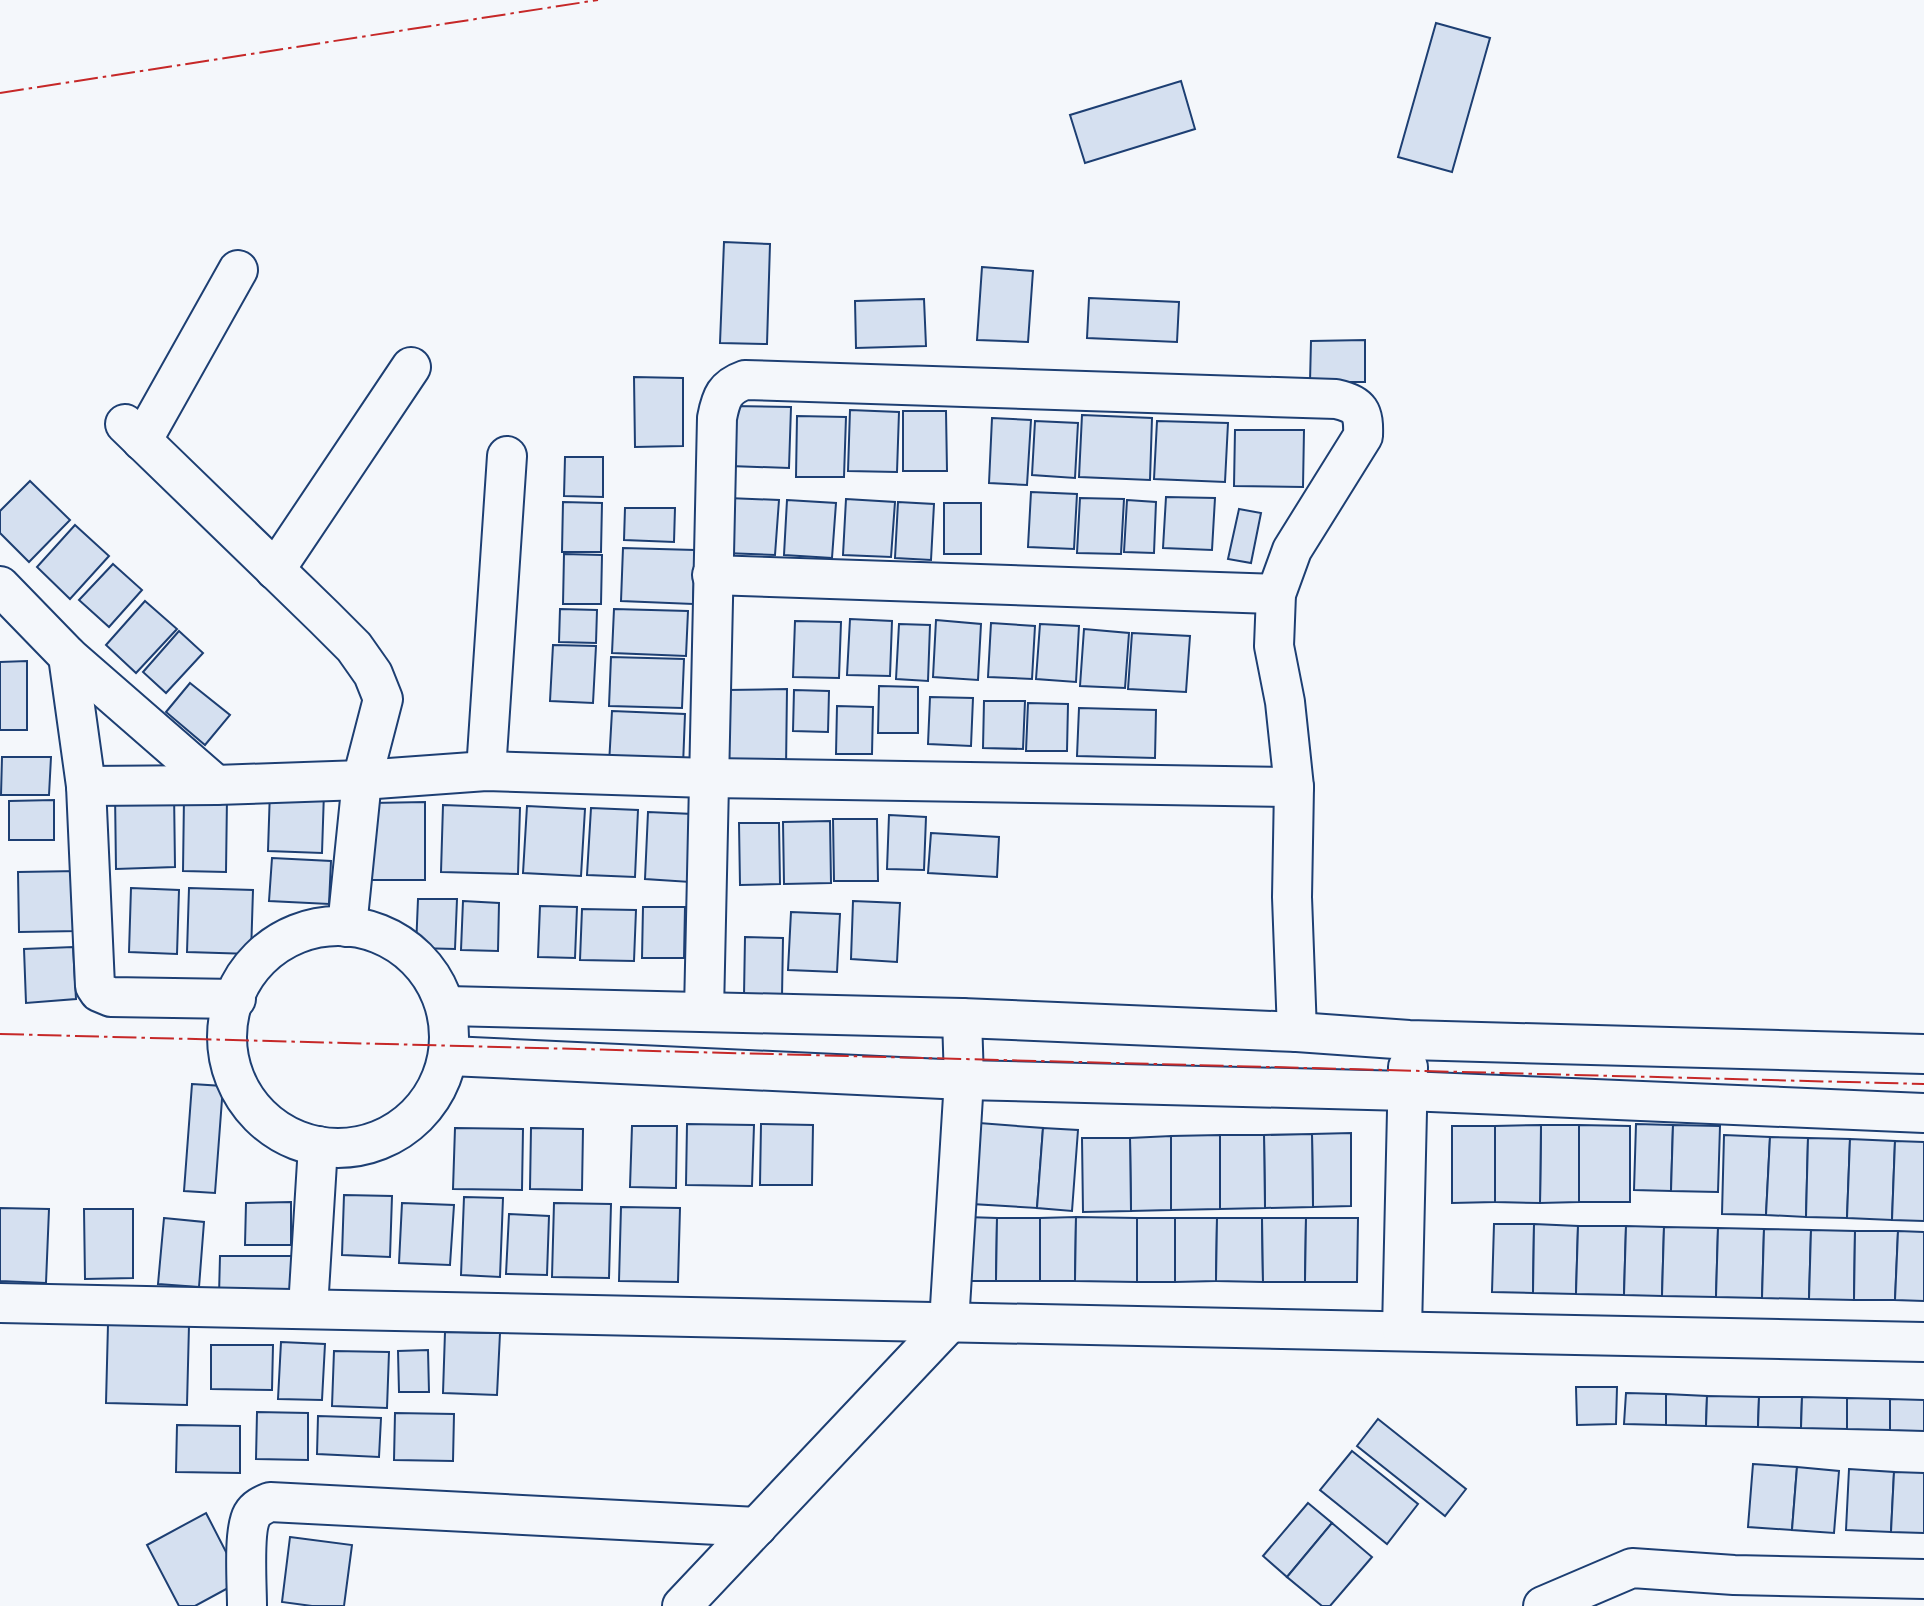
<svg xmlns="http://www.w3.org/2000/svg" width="1924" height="1606" font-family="Poppins,sans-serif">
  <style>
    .building { fill: #d5e0f0; stroke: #1d3f73; stroke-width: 2 }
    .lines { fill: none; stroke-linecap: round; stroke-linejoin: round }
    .minor-casing { stroke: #1d3f73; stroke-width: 42 }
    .minor { stroke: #f4f7fb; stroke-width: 38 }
    .power { stroke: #c62828; stroke-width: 2; stroke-dasharray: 24 5 3.5 5; stroke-linecap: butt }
  </style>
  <rect width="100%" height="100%" fill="#f4f7fb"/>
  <g class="building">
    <polygon points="1436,23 1490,38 1452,172 1398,157"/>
    <polygon points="1181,81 1195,129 1085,163 1070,115"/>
    <polygon points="724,242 770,244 767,344 720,343"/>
    <polygon points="982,267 1033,271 1028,342 977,340"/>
    <polygon points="1089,298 1179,302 1177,342 1087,338"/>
    <polygon points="924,299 926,346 856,348 855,301"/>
    <polygon points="1365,340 1365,382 1310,382 1311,341"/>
    <polygon points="634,377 683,378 683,446 635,447"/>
    <polygon points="732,406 791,407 789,468 730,466"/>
    <polygon points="850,410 899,412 897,472 848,471"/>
    <polygon points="903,411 946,411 947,471 903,471"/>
    <polygon points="1082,415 1152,418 1150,480 1079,477"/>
    <polygon points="797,416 846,417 844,477 796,477"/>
    <polygon points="992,418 1031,420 1027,485 989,483"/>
    <polygon points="1035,421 1078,423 1075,478 1032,475"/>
    <polygon points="1157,421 1228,423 1225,482 1154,479"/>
    <polygon points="1235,430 1304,430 1303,487 1234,486"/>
    <polygon points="565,457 603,457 603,497 564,496"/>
    <polygon points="30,481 70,520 29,562 0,533 0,511"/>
    <polygon points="1031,492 1077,494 1074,549 1028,547"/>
    <polygon points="1166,497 1215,498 1212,550 1163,548"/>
    <polygon points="728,498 779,500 775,555 725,553"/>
    <polygon points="1080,498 1124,499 1121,554 1077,553"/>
    <polygon points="846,499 895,502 891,557 843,555"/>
    <polygon points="787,500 836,503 832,558 784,555"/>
    <polygon points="1127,500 1156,502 1154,553 1124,552"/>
    <polygon points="563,502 602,503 601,552 562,552"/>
    <polygon points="898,502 934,504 931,560 895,558"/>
    <rect x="944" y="503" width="37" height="51"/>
    <polygon points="625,508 675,508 674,542 624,540"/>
    <polygon points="1239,509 1261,513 1251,563 1228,559"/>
    <polygon points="75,525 109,556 70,599 37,567"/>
    <polygon points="623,548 695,550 693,604 621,601"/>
    <polygon points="564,554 602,555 601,604 563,604"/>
    <polygon points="113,564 142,590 109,627 79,600"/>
    <polygon points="145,601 177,629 136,673 106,645"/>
    <polygon points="560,609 597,610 596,643 559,642"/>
    <polygon points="614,609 688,611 686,656 612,653"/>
    <polygon points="850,619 892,621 890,676 847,675"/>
    <polygon points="936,620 981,624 978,680 933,677"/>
    <polygon points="795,621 841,622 839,678 793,677"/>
    <polygon points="991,623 1035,626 1032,679 988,677"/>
    <polygon points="899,624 930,625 928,681 896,679"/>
    <polygon points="1040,624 1079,626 1076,682 1036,679"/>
    <polygon points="1084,629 1129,633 1125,688 1080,686"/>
    <polygon points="179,631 203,653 166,693 143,672"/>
    <polygon points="1132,633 1190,636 1186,692 1128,689"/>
    <polygon points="553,645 596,646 593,703 550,701"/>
    <polygon points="611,657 684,659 682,708 609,706"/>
    <polygon points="27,661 27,730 0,730 0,662"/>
    <polygon points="190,683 230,715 205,745 166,712"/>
    <polygon points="879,686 918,687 918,733 878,733"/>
    <polygon points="787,689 786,769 726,768 727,690"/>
    <polygon points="794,690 829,691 828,732 793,731"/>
    <polygon points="930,697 973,698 971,746 928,744"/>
    <polygon points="984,701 1025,701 1023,749 983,748"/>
    <polygon points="1028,703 1068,704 1067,751 1026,751"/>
    <polygon points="837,706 873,707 872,754 836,754"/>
    <polygon points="1079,708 1156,710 1155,758 1077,756"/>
    <polygon points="612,711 685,714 683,766 609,764"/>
    <polygon points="2,757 51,757 49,795 1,795"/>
    <polygon points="270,790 324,792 322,853 268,851"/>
    <polygon points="174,791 175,867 116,869 115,793"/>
    <polygon points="184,797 227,797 226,872 183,871"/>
    <polygon points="54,800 54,840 9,840 9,801"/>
    <polygon points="425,802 425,880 371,880 371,803"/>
    <polygon points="443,805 520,808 518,874 441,872"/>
    <polygon points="527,806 585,809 581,876 523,873"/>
    <polygon points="591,808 638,810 635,877 587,875"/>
    <polygon points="648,812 693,814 690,882 645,879"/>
    <polygon points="889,815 926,817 924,870 887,869"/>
    <polygon points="833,819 877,819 878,881 834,881"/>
    <polygon points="830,821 831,883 784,884 783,822"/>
    <polygon points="739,823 779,823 780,884 740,885"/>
    <polygon points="931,833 999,837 997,877 928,873"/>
    <polygon points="272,858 331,861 329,904 269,901"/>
    <polygon points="78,871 79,931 19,932 18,872"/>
    <polygon points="131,888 179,890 177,954 129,952"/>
    <polygon points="189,888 253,890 251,954 187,952"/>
    <polygon points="418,899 457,899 455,949 416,948"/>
    <polygon points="463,901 499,903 498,951 461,950"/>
    <polygon points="853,901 900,903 897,962 851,959"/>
    <polygon points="540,906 577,907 575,958 538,957"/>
    <polygon points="643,907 685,907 684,958 642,958"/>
    <polygon points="582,909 636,910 634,961 580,960"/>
    <polygon points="791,912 840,914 837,972 788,970"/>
    <polygon points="745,937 783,938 782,997 744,996"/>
    <polygon points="73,947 76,999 26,1003 24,949"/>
    <polygon points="192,1084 223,1086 215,1193 184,1191"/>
    <polygon points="979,1123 1043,1128 1037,1208 972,1204"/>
    <polygon points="687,1124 754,1125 752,1186 686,1185"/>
    <polygon points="761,1124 813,1125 812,1185 760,1185"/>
    <polygon points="1636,1124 1673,1125 1671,1191 1634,1190"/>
    <polygon points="1541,1125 1579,1125 1579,1202 1540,1203"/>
    <polygon points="1541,1125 1540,1203 1495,1202 1495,1126"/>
    <polygon points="1579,1125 1630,1126 1630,1202 1579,1202"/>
    <polygon points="1673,1125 1720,1126 1718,1192 1671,1191"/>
    <polygon points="632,1126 677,1126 676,1188 630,1187"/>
    <polygon points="1452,1126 1495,1126 1495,1202 1452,1203"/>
    <polygon points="455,1128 523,1129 522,1190 453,1189"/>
    <polygon points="531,1128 583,1129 582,1190 530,1189"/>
    <polygon points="1043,1128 1078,1130 1072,1211 1037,1208"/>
    <polygon points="1351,1133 1351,1206 1313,1207 1312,1134"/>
    <polygon points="1312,1134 1313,1207 1265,1208 1264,1135"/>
    <polygon points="1220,1135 1220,1209 1171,1210 1171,1136"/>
    <polygon points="1220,1135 1264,1135 1265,1208 1220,1209"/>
    <polygon points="1724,1135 1770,1137 1766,1215 1722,1214"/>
    <polygon points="1171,1136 1171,1210 1131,1211 1130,1138"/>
    <polygon points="1770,1137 1808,1138 1806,1217 1766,1215"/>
    <polygon points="1082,1138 1130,1138 1131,1211 1083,1212"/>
    <polygon points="1808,1138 1850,1139 1847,1218 1806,1217"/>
    <polygon points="1850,1139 1895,1141 1892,1220 1847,1218"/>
    <polygon points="1895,1141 1924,1142 1924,1221 1892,1220"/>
    <polygon points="344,1195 392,1196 390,1257 342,1255"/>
    <polygon points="464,1197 503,1198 500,1277 461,1275"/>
    <polygon points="291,1202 291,1245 245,1245 246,1203"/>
    <polygon points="402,1203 454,1205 450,1265 399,1263"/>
    <polygon points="554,1203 611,1204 609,1278 552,1277"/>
    <polygon points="621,1207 680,1208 678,1282 619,1281"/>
    <polygon points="0,1208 49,1209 46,1283 0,1281"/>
    <polygon points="84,1209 133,1209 133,1278 85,1279"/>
    <polygon points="509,1214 549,1216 547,1275 506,1274"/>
    <polygon points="966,1217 997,1218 996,1281 966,1281"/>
    <polygon points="1076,1217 1075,1281 1040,1281 1040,1218"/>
    <polygon points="1076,1217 1137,1218 1137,1282 1075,1281"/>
    <polygon points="164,1218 204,1222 199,1287 158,1284"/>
    <polygon points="997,1218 1040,1218 1040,1281 996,1281"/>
    <rect x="1137" y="1218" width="38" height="64"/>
    <polygon points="1175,1218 1217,1218 1216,1281 1175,1282"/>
    <polygon points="1217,1218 1262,1218 1263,1282 1216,1281"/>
    <polygon points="1262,1218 1306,1218 1305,1282 1263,1282"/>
    <polygon points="1306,1218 1358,1218 1357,1282 1305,1282"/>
    <polygon points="1494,1224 1534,1224 1533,1293 1492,1292"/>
    <polygon points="1534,1224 1578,1226 1576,1294 1533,1293"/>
    <polygon points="1578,1226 1626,1226 1624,1295 1576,1294"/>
    <polygon points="1626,1226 1664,1227 1662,1296 1624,1295"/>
    <polygon points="1664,1227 1718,1228 1716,1297 1662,1296"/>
    <polygon points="1718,1228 1764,1229 1762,1298 1716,1297"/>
    <polygon points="1764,1229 1811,1230 1809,1299 1762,1298"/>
    <polygon points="1811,1230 1855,1231 1854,1300 1809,1299"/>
    <polygon points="1855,1231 1898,1231 1895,1300 1854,1300"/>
    <polygon points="1898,1231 1924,1232 1924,1301 1895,1300"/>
    <polygon points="220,1256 297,1256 296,1295 219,1295"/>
    <polygon points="108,1324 189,1325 187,1405 106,1403"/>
    <polygon points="445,1332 500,1333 497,1395 443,1393"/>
    <polygon points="281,1342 325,1344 322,1400 278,1399"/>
    <polygon points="211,1345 273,1345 272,1390 211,1389"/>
    <polygon points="428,1350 429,1392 399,1392 398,1351"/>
    <polygon points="334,1351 389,1352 387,1408 332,1406"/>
    <polygon points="1576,1387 1617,1387 1616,1424 1577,1425"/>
    <polygon points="1626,1393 1666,1394 1666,1425 1624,1424"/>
    <polygon points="1666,1394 1707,1396 1706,1426 1666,1425"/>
    <polygon points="1707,1396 1759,1397 1758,1427 1706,1426"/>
    <polygon points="1759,1397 1802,1397 1801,1428 1758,1427"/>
    <polygon points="1802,1397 1847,1398 1847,1429 1801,1428"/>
    <polygon points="1847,1398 1890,1399 1890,1430 1847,1429"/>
    <polygon points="1890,1399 1924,1400 1924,1431 1890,1430"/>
    <polygon points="257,1412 308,1413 308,1460 256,1459"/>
    <polygon points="395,1413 454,1414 453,1461 394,1460"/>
    <polygon points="318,1416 381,1418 379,1457 317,1454"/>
    <polygon points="1378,1419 1466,1489 1445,1516 1357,1446"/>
    <polygon points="177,1425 240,1426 240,1473 176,1472"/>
    <polygon points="1352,1451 1418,1504 1387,1544 1320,1490"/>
    <polygon points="1753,1464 1797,1467 1792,1530 1748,1527"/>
    <polygon points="1797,1467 1839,1471 1834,1533 1792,1530"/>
    <polygon points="1849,1469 1894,1472 1891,1532 1846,1530"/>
    <polygon points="1894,1472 1924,1473 1924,1533 1891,1532"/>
    <polygon points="1308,1503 1332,1523 1287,1577 1263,1556"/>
    <polygon points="206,1513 241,1581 195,1606 179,1606 147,1545"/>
    <polygon points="1332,1523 1372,1557 1330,1606 1322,1606 1287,1577"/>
    <polygon points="290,1537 352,1545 344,1606 312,1606 282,1602"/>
  </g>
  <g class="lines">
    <g class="minor-casing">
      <g id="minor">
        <polyline points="125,424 324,617 354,647 373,674 383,699 362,780 347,927"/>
        <polyline points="142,441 238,270"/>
        <polyline points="275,570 411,367"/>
        <polyline points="712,575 1276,594"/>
        <polyline points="0,586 68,656 216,785"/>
        <polyline points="68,656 86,786 95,986 99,992 111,997 236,999"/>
        <polyline points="486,771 507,456"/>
        <polyline points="86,786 216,785 362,780 486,771 708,778 1294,787"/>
        <circle cx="338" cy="1037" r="111"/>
        <polyline points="447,1006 962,1018 1297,1032 1409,1040 1924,1054"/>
        <path d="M704 1011 717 418C721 397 725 387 745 380L1336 399C1360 404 1364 412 1363 436L1292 550 1276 594 1274 646 1285 702 1294 787 1292 897 1297 1032"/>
        <polyline points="450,1056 964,1080 1407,1091 1924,1113"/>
        <polyline points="0,1303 1924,1342"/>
        <polyline points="308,1308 318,1146"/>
        <polyline points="1402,1330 1408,1067"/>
        <path d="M247 1606C247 1585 243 1531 252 1515 256 1508 263 1505 270 1502L757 1527"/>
        <polyline points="682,1606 949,1323 964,1080 962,1018"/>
        <polyline points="1543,1606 1632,1568 1734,1575 1924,1579"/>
      </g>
    </g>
    <use href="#minor" class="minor"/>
    <g class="power">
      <polyline points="0,93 598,0"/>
      <polyline points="0,1034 1924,1084"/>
    </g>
  </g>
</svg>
